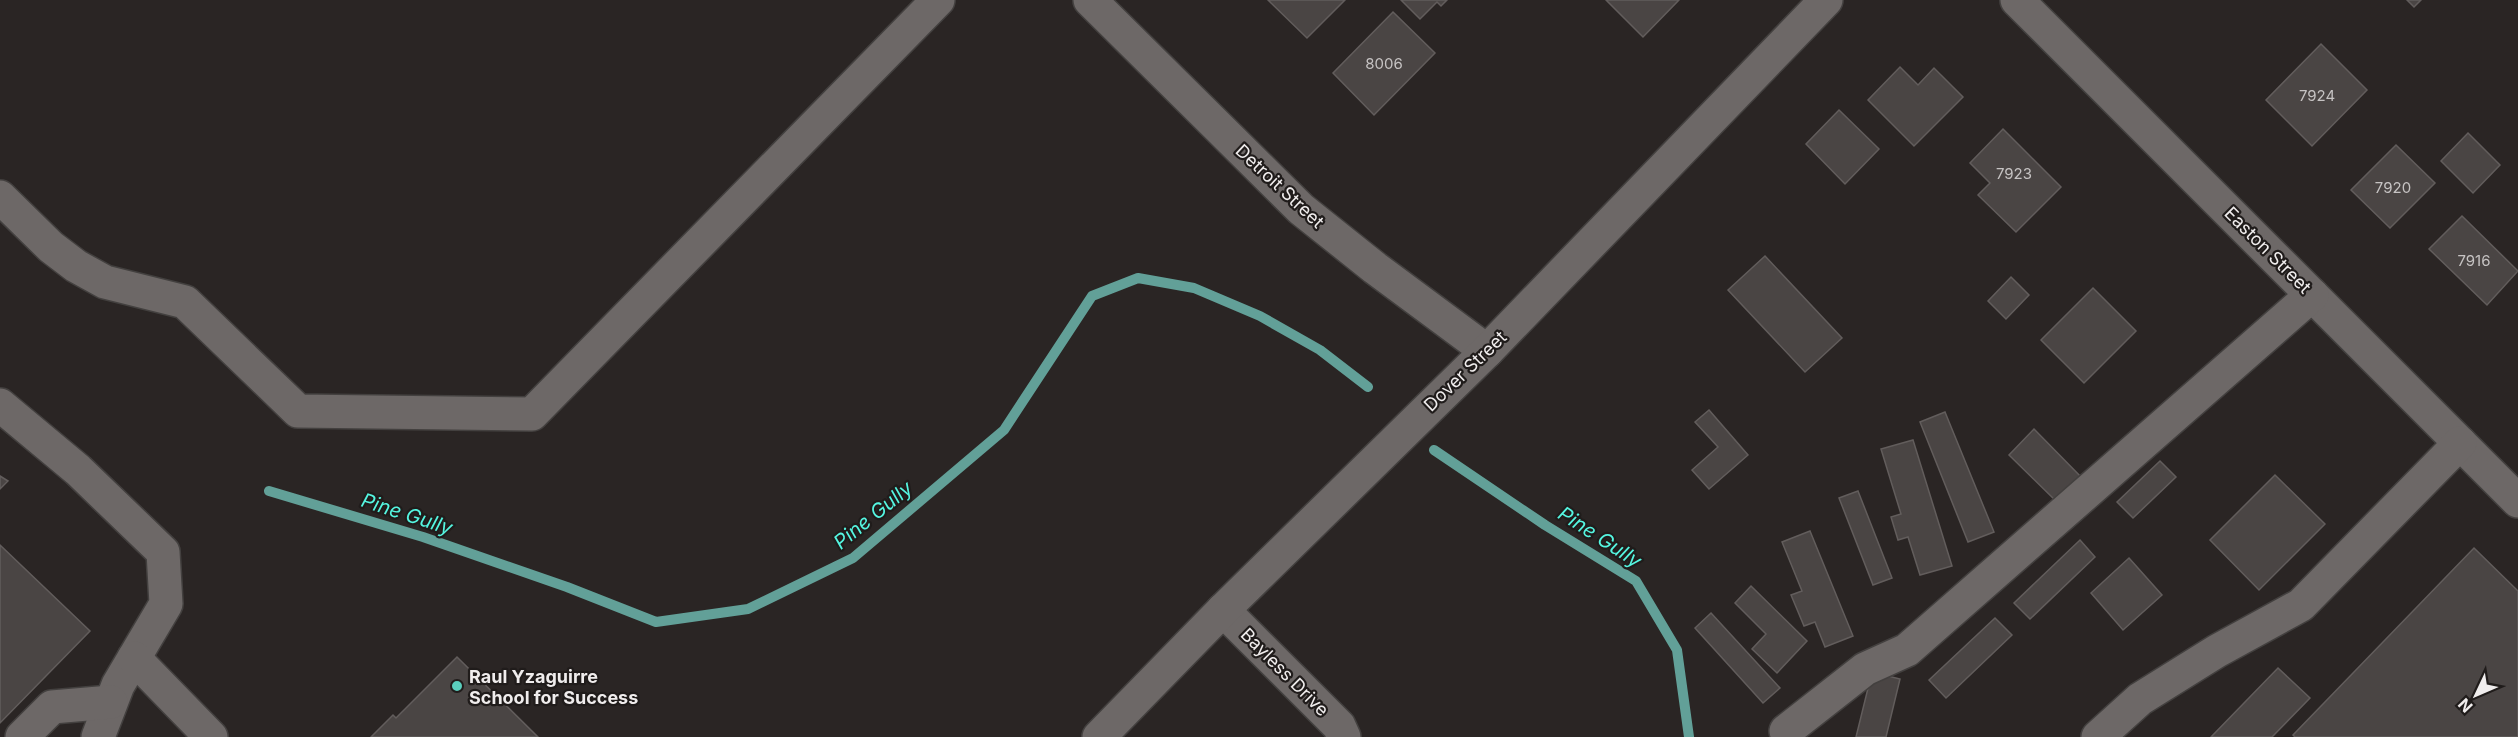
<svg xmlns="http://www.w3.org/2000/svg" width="2518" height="737" font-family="Inter,sans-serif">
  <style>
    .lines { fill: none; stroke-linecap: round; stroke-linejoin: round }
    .stream { stroke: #62a098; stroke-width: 10 }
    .building { fill: #4a4544; stroke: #625d5c; stroke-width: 1.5 }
    .minor-casing { stroke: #43403f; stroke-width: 36 }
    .minor { stroke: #6d6867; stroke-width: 33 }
    .poi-dot { fill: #5acebd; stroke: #201c1b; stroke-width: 2 }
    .labels { text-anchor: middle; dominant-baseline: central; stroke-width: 4.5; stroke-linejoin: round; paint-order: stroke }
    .number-label { font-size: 15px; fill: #c6c3c3 }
    .street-label { font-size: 18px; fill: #f0eded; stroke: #201c1b }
    .poi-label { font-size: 18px; font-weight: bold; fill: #f0eded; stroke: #201c1b; text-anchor: start }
    .water-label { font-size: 20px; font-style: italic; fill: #55f6e1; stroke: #201c1b }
  </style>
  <rect width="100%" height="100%" fill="#2a2524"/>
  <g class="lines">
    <g class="stream">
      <polyline points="1434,450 1545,525 1636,581 1677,650 1689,737"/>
      <polyline points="269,491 423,537 567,587 656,622 748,609 853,558 1004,430 1092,296 1138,278 1194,288 1260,316 1320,350 1368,387"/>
    </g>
  </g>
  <g class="building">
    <polygon points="1268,0 1345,0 1307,38"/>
    <polygon points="1401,0 1447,0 1441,6 1437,2 1420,19"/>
    <polygon points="1606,0 1679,0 1643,37"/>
    <polygon points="2407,0 2421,0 2414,7"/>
    <polygon points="1393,12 1435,53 1374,115 1333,73"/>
    <polygon points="2321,44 2367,90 2312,146 2266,100"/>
    <polygon points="1900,67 1918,85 1934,68 1963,97 1914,146 1868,100"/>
    <polygon points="1839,110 1879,149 1845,184 1806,144"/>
    <polygon points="2003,129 2061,187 2016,232 1978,195 1990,183 1970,163"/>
    <polygon points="2468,133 2500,165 2473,193 2441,161"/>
    <polygon points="2396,145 2435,183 2390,228 2351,190"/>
    <polygon points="2462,216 2518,271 2487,305 2429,249"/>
    <polygon points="1765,256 1842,338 1805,372 1728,290"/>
    <polygon points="2011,277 2029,295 2006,319 1988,301"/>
    <polygon points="2093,288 2136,331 2084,383 2041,340"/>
    <polygon points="1709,410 1748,455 1709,489 1692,470 1718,447 1695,422"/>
    <polygon points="1945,412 1994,532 1968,542 1920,422"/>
    <polygon points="2034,429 2085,481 2060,505 2009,455"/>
    <polygon points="1913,440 1952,566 1920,575 1908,537 1898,540 1891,517 1901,514 1881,449"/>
    <polygon points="2160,461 2176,477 2133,518 2117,502"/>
    <polygon points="2275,475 2325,524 2259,590 2210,540"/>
    <polygon points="0,476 8,481 0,489"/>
    <polygon points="1858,491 1892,578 1873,585 1839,498"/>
    <polygon points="1810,531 1853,636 1825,647 1815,622 1804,626 1791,595 1802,591 1782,542"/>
    <polygon points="2080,540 2095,557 2030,619 2014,603"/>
    <polygon points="0,545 90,631 0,723"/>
    <polygon points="2474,548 2518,591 2518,737 2295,737 2293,735"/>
    <polygon points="2129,558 2162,595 2123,630 2091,593"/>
    <polygon points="1751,586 1807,641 1777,673 1752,649 1766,634 1735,603"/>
    <polygon points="1711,613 1780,688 1763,703 1695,628"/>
    <polygon points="1995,618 2012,635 1946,698 1929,680"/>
    <polygon points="457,657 538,737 371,737 393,715 396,718"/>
    <polygon points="2278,668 2310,698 2272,737 2211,737"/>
    <polygon points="1872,672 1900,679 1886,737 1856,737"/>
  </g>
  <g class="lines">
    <g class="minor-casing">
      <g id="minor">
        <polyline points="1090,0 1301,209 1375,268 1487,351"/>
        <polyline points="2017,0 2518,501"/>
        <polyline points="0,197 51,247 76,266 105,282 185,302 298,411 532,414 938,0"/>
        <polyline points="0,405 78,470 163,552 166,604 118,685 98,737"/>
        <polyline points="1223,610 1339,726 1344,737"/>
        <polyline points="134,658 211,737"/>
        <polyline points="1786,731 1865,669 1907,650 2312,295"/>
        <polyline points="22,737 52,707 111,702"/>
        <polyline points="1099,737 1223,610 1487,351 1826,0"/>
        <polyline points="2098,737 2140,699 2217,651 2301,605 2460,443"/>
      </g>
    </g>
    <use href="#minor" class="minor"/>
  </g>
  <circle class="poi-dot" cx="457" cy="686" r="6"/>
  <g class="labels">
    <g class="number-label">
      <text x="1384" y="63">8006</text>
      <text x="2317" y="95">7924</text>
      <text x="2014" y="173">7923</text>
      <text x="2393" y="187">7920</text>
      <text x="2474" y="260">7916</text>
    </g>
    <g class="street-label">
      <text transform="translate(1280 186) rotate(43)">Detroit Street</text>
      <text transform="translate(2268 250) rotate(45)">Easton Street</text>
      <text transform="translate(1465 371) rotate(-44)">Dover Street</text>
      <text transform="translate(1285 672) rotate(45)">Bayless Drive</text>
    </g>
    <g class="poi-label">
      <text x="469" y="676">Raul Yzaguirre<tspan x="469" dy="21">School for Success</tspan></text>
    </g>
    <g class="water-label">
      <text transform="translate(407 514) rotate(18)">Pine Gully</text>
      <text transform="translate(873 515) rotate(-39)">Pine Gully</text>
      <text transform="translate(1600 537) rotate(33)">Pine Gully</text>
    </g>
  </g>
  <g transform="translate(2476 695) rotate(226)" stroke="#201c1b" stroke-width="4.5" paint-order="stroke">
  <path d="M0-4.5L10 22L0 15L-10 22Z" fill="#f0eded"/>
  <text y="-9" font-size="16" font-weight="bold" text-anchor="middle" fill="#f0eded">N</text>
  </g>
</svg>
